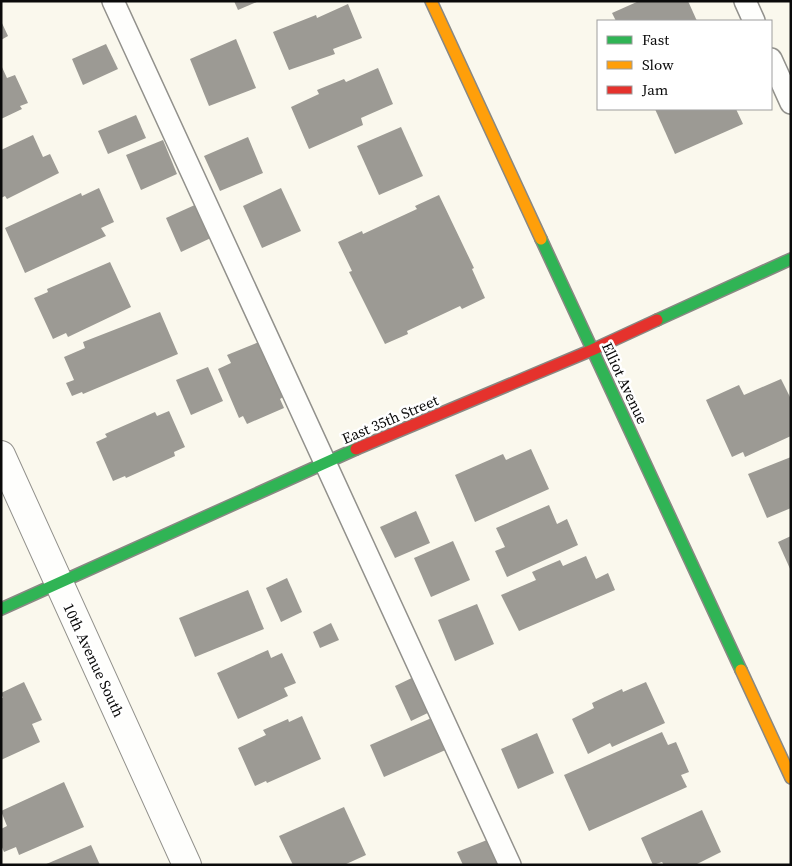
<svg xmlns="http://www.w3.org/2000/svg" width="792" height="866" font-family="'Source Serif 4',serif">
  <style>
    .building { fill: #9c9a94 }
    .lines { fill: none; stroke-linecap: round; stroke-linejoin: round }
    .lane-casing { stroke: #92918c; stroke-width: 24 }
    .street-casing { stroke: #92918c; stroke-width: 30 }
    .fast-casing { stroke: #898883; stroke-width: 14 }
    .slow-casing { stroke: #898883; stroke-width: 14 }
    .jam-casing { stroke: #898883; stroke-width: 14 }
    .lane { stroke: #fefefc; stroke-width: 21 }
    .street { stroke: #fefefc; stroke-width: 28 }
    .fast { stroke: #30b455; stroke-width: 11 }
    .slow { stroke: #ff9f0a; stroke-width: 11 }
    .jam { stroke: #e5322d; stroke-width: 11 }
    .labels { text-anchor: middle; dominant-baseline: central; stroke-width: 5; stroke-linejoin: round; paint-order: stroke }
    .street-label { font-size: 15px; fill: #0a0a0a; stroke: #fff }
  </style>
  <rect width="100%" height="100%" fill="#faf8ed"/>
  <g class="building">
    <polygon points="234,1 259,1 238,10"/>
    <polygon points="639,1 688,1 697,21 616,21 612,13"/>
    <polygon points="348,4 362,38 333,49 335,54 289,70 273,32 316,15 317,18"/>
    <polygon points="1,21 8,36 1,40"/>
    <polygon points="236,39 256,88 209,106 190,59"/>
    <polygon points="106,44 118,69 83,85 72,59"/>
    <polygon points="1,65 7,78 15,75 28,103 20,106 22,109 1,119"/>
    <polygon points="378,68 393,104 361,118 363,125 309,149 291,107 319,94 317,90 344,79 346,82"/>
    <polygon points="655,109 736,109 743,124 675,154"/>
    <polygon points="136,115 146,138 108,154 98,131"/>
    <polygon points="401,127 423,176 379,195 357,146"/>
    <polygon points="33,135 43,157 50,154 59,173 7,199 5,196 1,198 1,150"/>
    <polygon points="248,137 263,173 220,191 204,156"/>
    <polygon points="163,140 177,174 141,190 126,155"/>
    <polygon points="99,188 114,222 101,228 106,236 25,273 5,228 81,193 82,196"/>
    <polygon points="281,188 301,231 262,248 243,206"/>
    <polygon points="439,195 474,268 472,269 485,298 462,309 460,306 407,331 408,334 385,344 349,272 352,271 338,242 362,231 363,234 417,209 415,206"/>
    <polygon points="197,204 213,237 181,252 166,218"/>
    <polygon points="110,262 131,307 68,337 66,333 53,339 34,298 48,292 47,289"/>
    <polygon points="160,312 178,354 83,394 82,392 72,396 66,383 74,380 64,357 85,348 83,342"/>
    <polygon points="259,342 283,397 280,399 284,408 247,424 243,416 239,418 218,369 231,363 227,355"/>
    <polygon points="208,367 223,401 191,415 176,380"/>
    <polygon points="781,379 791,399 791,436 745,457 743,452 732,457 706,400 739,385 744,395"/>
    <polygon points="169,411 185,447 174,452 175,456 126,478 125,476 113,481 96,442 107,437 105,434 155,412 157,416"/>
    <polygon points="531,449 549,489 475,522 455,475 503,454 506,460"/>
    <polygon points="791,457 791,508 767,518 748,474"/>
    <polygon points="549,505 557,524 567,519 578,545 507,577 495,551 505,547 496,528"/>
    <polygon points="416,511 430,543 395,558 380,527"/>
    <polygon points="791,536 791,571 778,542"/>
    <polygon points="453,541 470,580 431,597 414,558"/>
    <polygon points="586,556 596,579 608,573 615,590 519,631 501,595 536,580 532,572 560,560 563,566"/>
    <polygon points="287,578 302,612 281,622 266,588"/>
    <polygon points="248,590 264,629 195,657 179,618"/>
    <polygon points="477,604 494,644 455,661 438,620"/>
    <polygon points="331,623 339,640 320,648 313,632"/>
    <polygon points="268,650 271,658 282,653 296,683 284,688 288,696 238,719 217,673"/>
    <polygon points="418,675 434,710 411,721 395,686"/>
    <polygon points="24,682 42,720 32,724 40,742 1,760 1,698 3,698 1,693"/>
    <polygon points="646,682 665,723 612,747 610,743 588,754 572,719 594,708 592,703 622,689 623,692"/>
    <polygon points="302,716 321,759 267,783 266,781 255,786 238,748 266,735 263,730 288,719 289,722"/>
    <polygon points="436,716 450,748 384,777 370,745"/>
    <polygon points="662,732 668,745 676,742 689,772 681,775 687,787 589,831 564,775"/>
    <polygon points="537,733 554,773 518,789 501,749"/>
    <polygon points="64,782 84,827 19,855 16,847 4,852 1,845 1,829 7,826 1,811"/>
    <polygon points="344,807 366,855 344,865 293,865 279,836"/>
    <polygon points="702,810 721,852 695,865 664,865 662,862 653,865 641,838"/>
    <polygon points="492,838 504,865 463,865 457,852"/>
    <polygon points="91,845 100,865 44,865"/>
  </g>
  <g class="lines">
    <g class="lane-casing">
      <g id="lane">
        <polyline points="113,1 510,865"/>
        <polyline points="745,1 754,21"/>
        <polyline points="771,59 791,103"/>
      </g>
    </g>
    <g class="street-casing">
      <polyline id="street" points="1,455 187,865"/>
    </g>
    <g class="fast-casing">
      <g id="fast">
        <polyline points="541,239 741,670"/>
        <polyline points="657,320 791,259"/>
        <polyline points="1,609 356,449"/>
      </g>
    </g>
    <g class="slow-casing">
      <g id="slow">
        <polyline points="431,1 541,239"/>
        <polyline points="741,670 791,778"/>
      </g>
    </g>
    <g class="jam-casing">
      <polyline id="jam" points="356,449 592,350 657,320"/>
    </g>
    <use href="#lane" class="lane"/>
    <use href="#street" class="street"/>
    <use href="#fast" class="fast"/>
    <use href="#slow" class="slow"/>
    <use href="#jam" class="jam"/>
  </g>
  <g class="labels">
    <g class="street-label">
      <text transform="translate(625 383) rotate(65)">Elliot Avenue</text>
      <text transform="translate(390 419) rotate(-23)">East 35th Street</text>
      <text transform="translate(94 660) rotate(65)">10th Avenue South</text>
    </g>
  </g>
  <rect width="792" height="866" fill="none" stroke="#0a0a0a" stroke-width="5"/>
  <rect x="597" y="20" width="175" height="90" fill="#ffffff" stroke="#9d9d9d"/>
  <rect x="607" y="36" width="25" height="8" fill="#30b455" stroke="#9d9d9d"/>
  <text x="642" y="45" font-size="15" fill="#0a0a0a">Fast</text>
  <rect x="607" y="61" width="25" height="8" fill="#ff9f0a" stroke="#9d9d9d"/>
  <text x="642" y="70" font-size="15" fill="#0a0a0a">Slow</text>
  <rect x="607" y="86" width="25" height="8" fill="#e5322d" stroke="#9d9d9d"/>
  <text x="642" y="95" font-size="15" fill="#0a0a0a">Jam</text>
</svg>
